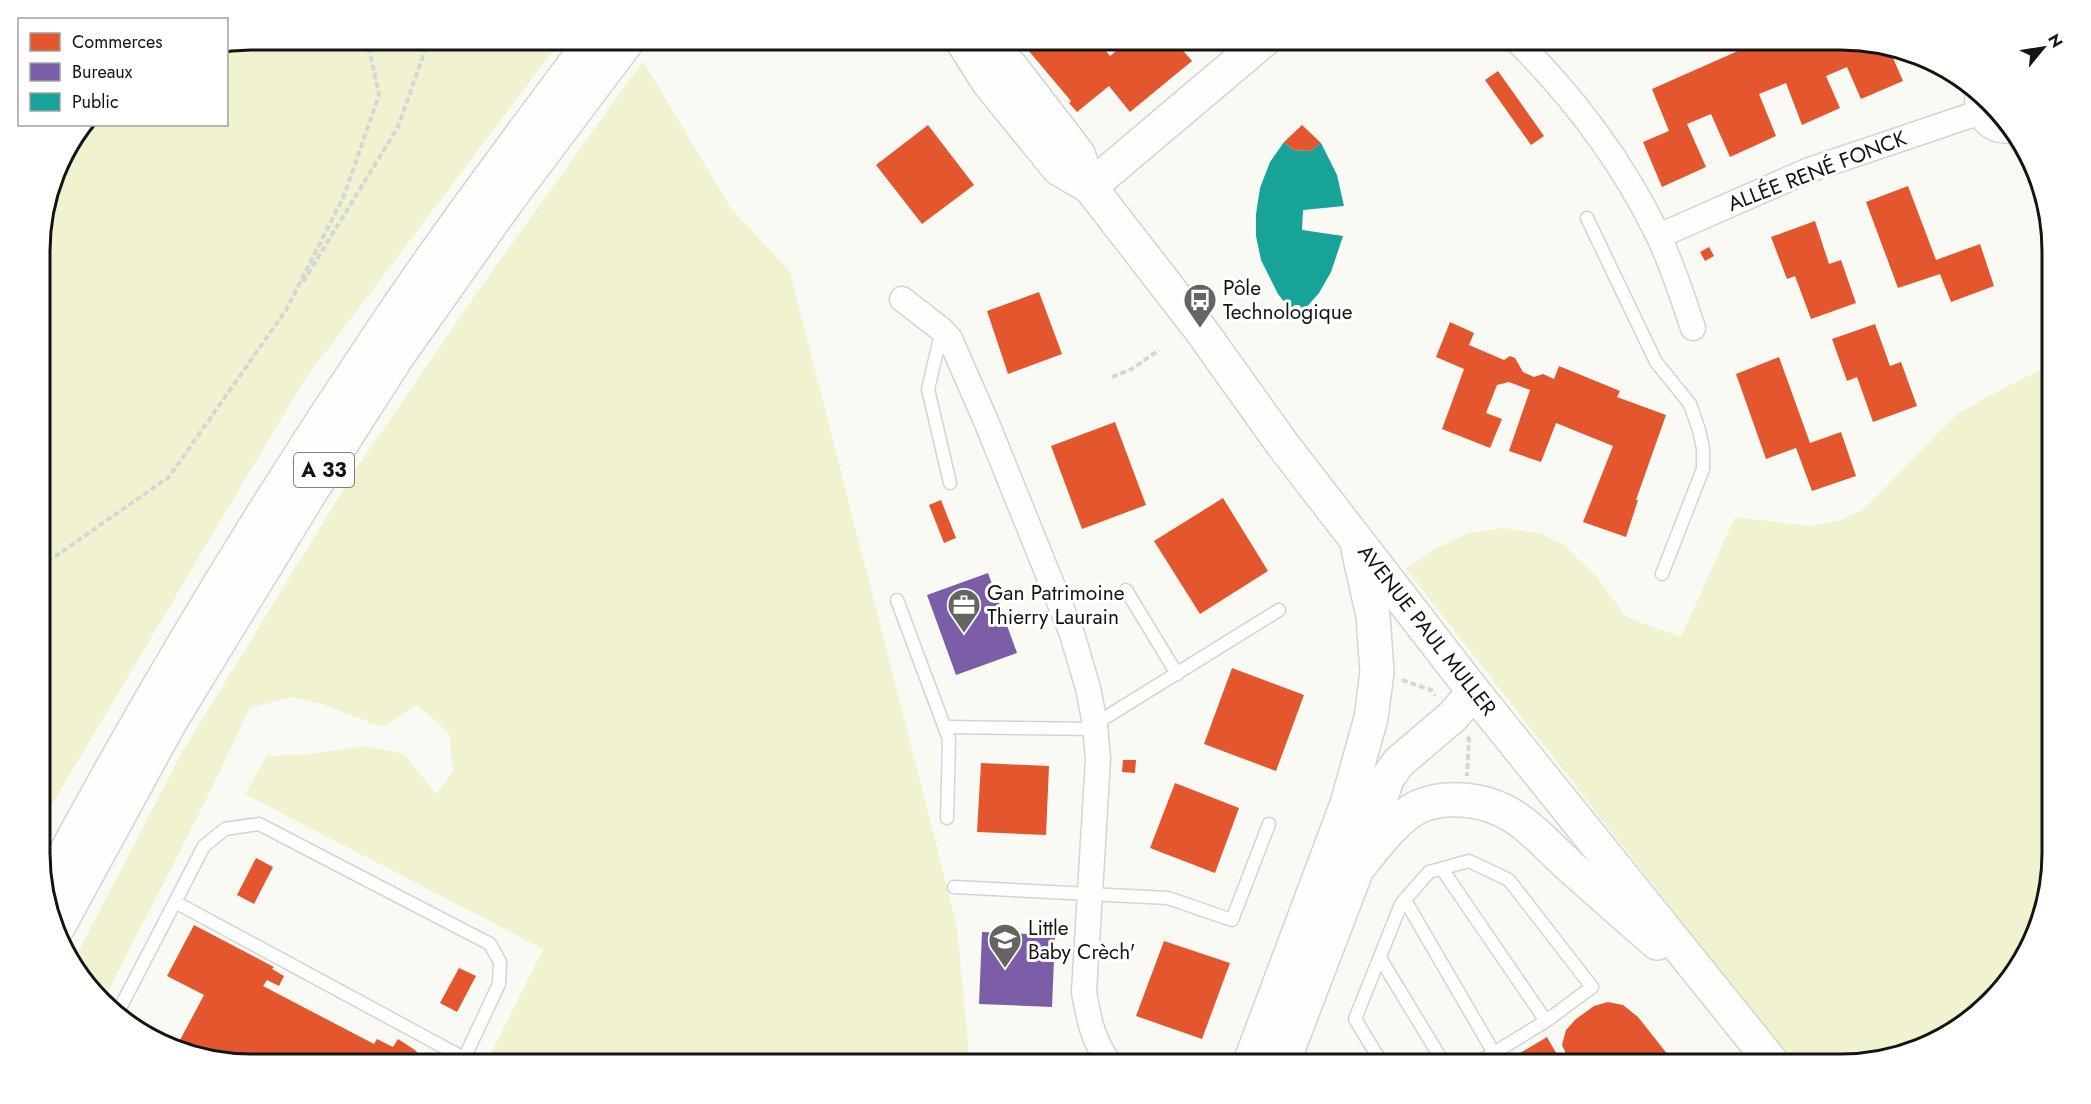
<svg xmlns="http://www.w3.org/2000/svg" width="2091" height="1104" font-family="Jost,sans-serif">
  <style>
    .green { fill: #f1f2d0 }
    .shops { fill: #e4572e }
    .offices { fill: #7b5ea7 }
    .public { fill: #17a398 }
    .lines { fill: none; stroke-linecap: round; stroke-linejoin: round }
    .lane-casing { stroke: #d4d4d0; stroke-width: 15 }
    .street-casing { stroke: #d4d4d0; stroke-width: 27 }
    .secondary-casing { stroke: #d4d4d0; stroke-width: 36 }
    .highway-casing { stroke: #d4d4d0; stroke-width: 36 }
    .path { stroke: #d6d6d5; stroke-width: 4; stroke-dasharray: 6 3; stroke-linecap: butt }
    .lane { stroke: #fefefe; stroke-width: 12 }
    .street { stroke: #fefefe; stroke-width: 24 }
    .secondary { stroke: #fefefe; stroke-width: 33 }
    .highway { stroke: #fefefe; stroke-width: 33 }
    .labels { text-anchor: middle; dominant-baseline: central; stroke-width: 6; stroke-linejoin: round; paint-order: stroke }
    .shield { fill: #fff; stroke: #5a5a58; stroke-width: 1.5 }
    .shield-label { font-size: 20px; font-weight: bold; fill: #141411 }
    .street-label { font-size: 21px; fill: #141411; stroke: #fff }
    .poi-label { font-size: 21px; fill: #141411; stroke: #fff; text-anchor: start }
    .rim { fill: none; stroke: #141411; stroke-width: 3 }
  </style>
  <rect width="100%" height="100%" fill="#fafaf5"/>
  <g class="green">
    <polygon points="251,39 562,39 303,382 41,823 39,236 61,157 86,125 226,124 227,44"/>
    <polygon points="643,61 730,207 790,272 957,926 970,1065 485,1065 543,949 245,794 267,756 308,754 366,746 404,754 436,794 453,771 449,733 417,705 382,727 322,704 292,697 250,708 202,808 105,997 75,971 72,964 181,754 356,469 483,284"/>
    <polygon points="2051,364 2052,854 2030,947 1958,1030 1854,1065 1794,1065 1406,569 1433,550 1469,533 1503,528 1539,533 1564,545 1597,577 1626,617 1681,637 1735,517 1810,526 1838,521 1863,510 1956,415 1985,398"/>
  </g>
  <g class="shops">
    <polygon points="1029,39 1096,39 1110,56 1131,39 1173,39 1192,61 1130,112 1109,86 1077,112 1069,103 1071,101 1023,44"/>
    <polygon points="1765,39 1840,39 1890,51 1903,81 1861,99 1847,67 1826,76 1840,108 1802,125 1786,83 1759,94 1776,136 1730,157 1711,114 1687,124 1706,167 1662,187 1643,142 1669,131 1652,89"/>
    <polygon points="1498,71 1544,136 1531,145 1485,80"/>
    <polygon points="928,125 974,185 922,224 876,165"/>
    <polygon points="1302,125 1321,143 1311,151 1293,150 1284,142"/>
    <polygon points="1908,186 1936,260 1980,244 1994,286 1951,302 1940,274 1898,288 1866,202"/>
    <polygon points="1815,221 1829,264 1841,260 1856,303 1811,319 1795,276 1787,279 1771,237"/>
    <polygon points="1709,247 1714,256 1705,261 1700,252"/>
    <polygon points="1039,292 1062,354 1008,374 987,311"/>
    <polygon points="1450,322 1474,333 1469,345 1504,360 1510,356 1515,358 1523,372 1534,377 1543,374 1554,379 1559,366 1620,391 1617,397 1666,415 1636,500 1638,500 1626,537 1583,522 1613,446 1556,423 1541,462 1509,451 1530,390 1509,382 1497,385 1486,413 1502,419 1490,448 1442,429 1464,369 1436,357"/>
    <polygon points="1875,324 1890,366 1901,362 1917,406 1873,422 1857,377 1847,381 1832,339"/>
    <polygon points="1779,357 1810,443 1841,432 1856,476 1812,491 1796,448 1766,459 1736,374"/>
    <polygon points="1115,422 1146,505 1082,529 1051,446"/>
    <polygon points="1223,498 1268,571 1200,614 1154,541"/>
    <polygon points="941,500 956,538 944,543 929,505"/>
    <polygon points="1232,668 1304,695 1276,771 1204,744"/>
    <polygon points="1123,760 1136,760 1135,773 1122,772"/>
    <polygon points="981,763 1049,766 1046,835 977,832"/>
    <polygon points="1175,783 1239,808 1215,873 1150,848"/>
    <polygon points="256,858 273,867 254,904 237,895"/>
    <polygon points="194,925 274,967 272,969 284,976 279,986 267,980 263,986 374,1044 377,1039 393,1047 398,1039 415,1050 428,1065 250,1065 161,1044 167,1034 180,1040 204,995 167,976"/>
    <polygon points="1164,941 1230,963 1202,1039 1136,1016"/>
    <polygon points="459,968 476,976 457,1012 440,1003"/>
    <polygon points="1608,1002 1623,1005 1638,1017 1676,1065 1580,1065 1569,1060 1562,1045 1566,1030 1576,1019 1594,1006"/>
    <polygon points="1547,1037 1563,1065 1500,1065"/>
  </g>
  <g class="offices">
    <polygon points="988,573 1017,653 956,675 927,595"/>
    <polygon points="982,932 1055,935 1052,1007 979,1004"/>
  </g>
  <polygon class="public" points="1284,142 1293,150 1311,151 1321,143 1337,175 1344,206 1303,210 1302,230 1343,236 1331,272 1319,293 1304,310 1299,305 1295,305 1290,309 1278,294 1261,260 1256,236 1256,214 1260,188 1270,162"/>
  <g class="lines">
    <g class="lane-casing">
      <g id="lane">
        <polyline points="1587,218 1656,362 1690,404 1699,430 1703,448 1703,469 1662,574"/>
        <polyline points="942,330 928,389 950,483"/>
        <polyline points="1126,590 1177,674"/>
        <polyline points="897,600 949,739 947,818"/>
        <polyline points="1095,724 1279,610"/>
        <polyline points="946,727 1096,729"/>
        <polyline points="1442,869 1546,1021"/>
        <polyline points="954,887 1168,898 1232,920 1269,824"/>
        <polyline points="1405,900 1494,1053"/>
        <polyline points="175,902 464,1058"/>
        <polyline points="1380,958 1445,1065"/>
        <polyline points="119,1010 204,846 225,829 259,824 490,944 500,962 499,984 461,1065"/>
        <polyline points="1078,1065 1103,1055"/>
        <polyline points="1383,1065 1355,1019 1401,904 1429,872 1469,861 1509,880 1592,987 1546,1021 1474,1065"/>
      </g>
    </g>
    <g class="street-casing">
      <g id="street">
        <path d="M1515 39C1573 96 1621 160 1657 233 1672 263 1682 296 1693 328"/>
        <path d="M1977 99C1978 119 1991 134 2013 130"/>
        <polyline points="1659,236 1809,170 1978,113"/>
        <path d="M902 299 942 330 950 339 986 421 1072 634 1088 688 1095 724 1098 759 1084 992C1089 1020 1093 1042 1111 1065"/>
      </g>
    </g>
    <g class="secondary-casing">
      <g id="secondary">
        <polyline points="961,39 989,83 1059,169 1090,187"/>
        <polyline points="982,39 1012,68 1078,154 1090,187 1200,329 1283,445 1474,692 1774,1065"/>
        <polyline points="1090,187 1265,39"/>
        <path d="M1357 869C1374 849 1393 820 1418 807 1431 801 1448 799 1462 800 1515 803 1538 838 1575 871 1602 895 1630 919 1657 943"/>
        <polyline points="1249,1065 1347,804 1371,718 1377,672 1373,616 1358,549"/>
        <polyline points="1282,1065 1357,869 1387,779 1399,762 1452,717 1474,692"/>
      </g>
    </g>
    <g class="highway-casing">
      <g id="highway">
        <path d="M45 891C146 701 258 515 378 337 446 235 520 137 593 39"/>
        <polyline points="58,927 170,722 310,493 397,357 508,200 629,39"/>
      </g>
    </g>
    <g class="path">
      <polyline points="303,282 398,127 429,39"/>
      <polyline points="1112,377 1132,369 1159,350"/>
      <polyline points="40,567 169,477 286,310 344,196 379,95 367,39"/>
      <polyline points="1402,680 1431,690 1435,696"/>
      <polyline points="1467,737 1469,739 1467,776"/>
    </g>
    <use href="#lane" class="lane"/>
    <use href="#street" class="street"/>
    <use href="#secondary" class="secondary"/>
    <use href="#highway" class="highway"/>
  </g>
  <defs>
    <g id="bus-pin" transform="scale(1.725)"><path d="M0 17L-7.5 6A9.5 9.5 0 1 1 7.5 6Z" fill="#646461" stroke="#fff"/><path d="M-5-6H5V4H4V6H2V4H-2V6H-4V4H-5ZM-3.5-4V0h7V-4ZM-3.5 1.2v1.5H-2V1.2ZM2 1.2v1.5H3.5V1.2Z" fill="#fff"/></g>
    <g id="office-pin" transform="scale(1.725)"><path d="M0 17L-7.5 6A9.5 9.5 0 1 1 7.5 6Z" fill="#646461" stroke="#fff"/><path d="M-6-3h4V-5.5h4V-3h4V5H-6ZM-1-4.5V-3h2v-1.5ZM-6 0V1H6V0Z" fill="#fff"/></g>
    <g id="school-pin" transform="scale(1.725)"><path d="M0 17L-7.5 6A9.5 9.5 0 1 1 7.5 6Z" fill="#646461" stroke="#fff"/><path d="M0-5L7-2L0 1L-7-2ZM-4 1L0 2.5L4 1V4Q0 6-4 4Z" fill="#fff"/></g>
  </defs>
  <g fill-rule="evenodd">
    <use href="#bus-pin" x="1200" y="300"/>
    <use href="#office-pin" x="964" y="605"/>
    <use href="#school-pin" x="1005" y="940"/>
  </g>
  <g class="labels">
    <rect class="shield" x="294" y="453" width="60" height="34" rx="4.5"/>
    <g class="shield-label">
      <text x="324" y="470">A 33</text>
    </g>
    <g class="street-label">
      <text transform="translate(1817 171) rotate(-21)">ALLÉE RENÉ FONCK</text>
      <text transform="translate(1427 630) rotate(52)">AVENUE PAUL MULLER</text>
    </g>
    <g class="poi-label">
      <text x="1223" y="288">Pôle<tspan x="1223" dy="24">Technologique</tspan></text>
      <text x="987" y="593">Gan Patrimoine<tspan x="987" dy="24">Thierry Laurain</tspan></text>
      <text x="1028" y="928">Little<tspan x="1028" dy="24">Baby Crèch'</tspan></text>
    </g>
  </g>
  <path d="M0 0H2091V1104H0ZM251 50H1841A201 201 0 0 1 2042 251V853A201 201 0 0 1 1841 1054H251A201 201 0 0 1 50 853V251A201 201 0 0 1 251 50Z" fill="#fff" fill-rule="evenodd"/>
  <path class="rim" d="M251 50H1841A201 201 0 0 1 2042 251V853A201 201 0 0 1 1841 1054H251A201 201 0 0 1 50 853V251A201 201 0 0 1 251 50Z"/>
  <rect x="18" y="18" width="210" height="108" fill="#ffffff" stroke="#a1a1a0" stroke-width="1.5"/>
  <rect x="30" y="33" width="30" height="18" fill="#e4572e" stroke="#a1a1a0" stroke-width="1.5"/>
  <text x="72" y="48" font-size="18" fill="#141411">Commerces</text>
  <rect x="30" y="63" width="30" height="18" fill="#7b5ea7" stroke="#a1a1a0" stroke-width="1.5"/>
  <text x="72" y="78" font-size="18" fill="#141411">Bureaux</text>
  <rect x="30" y="93" width="30" height="18" fill="#17a398" stroke="#a1a1a0" stroke-width="1.5"/>
  <text x="72" y="108" font-size="18" fill="#141411">Public</text>
  <g transform="translate(2043 48) rotate(60)" stroke="#ffffff" stroke-width="4.5" paint-order="stroke">
  <path d="M0-4.5L10 22L0 15L-10 22Z" fill="#141411"/>
  <text y="-9" font-size="16" font-weight="bold" text-anchor="middle" fill="#141411">N</text>
  </g>
</svg>
